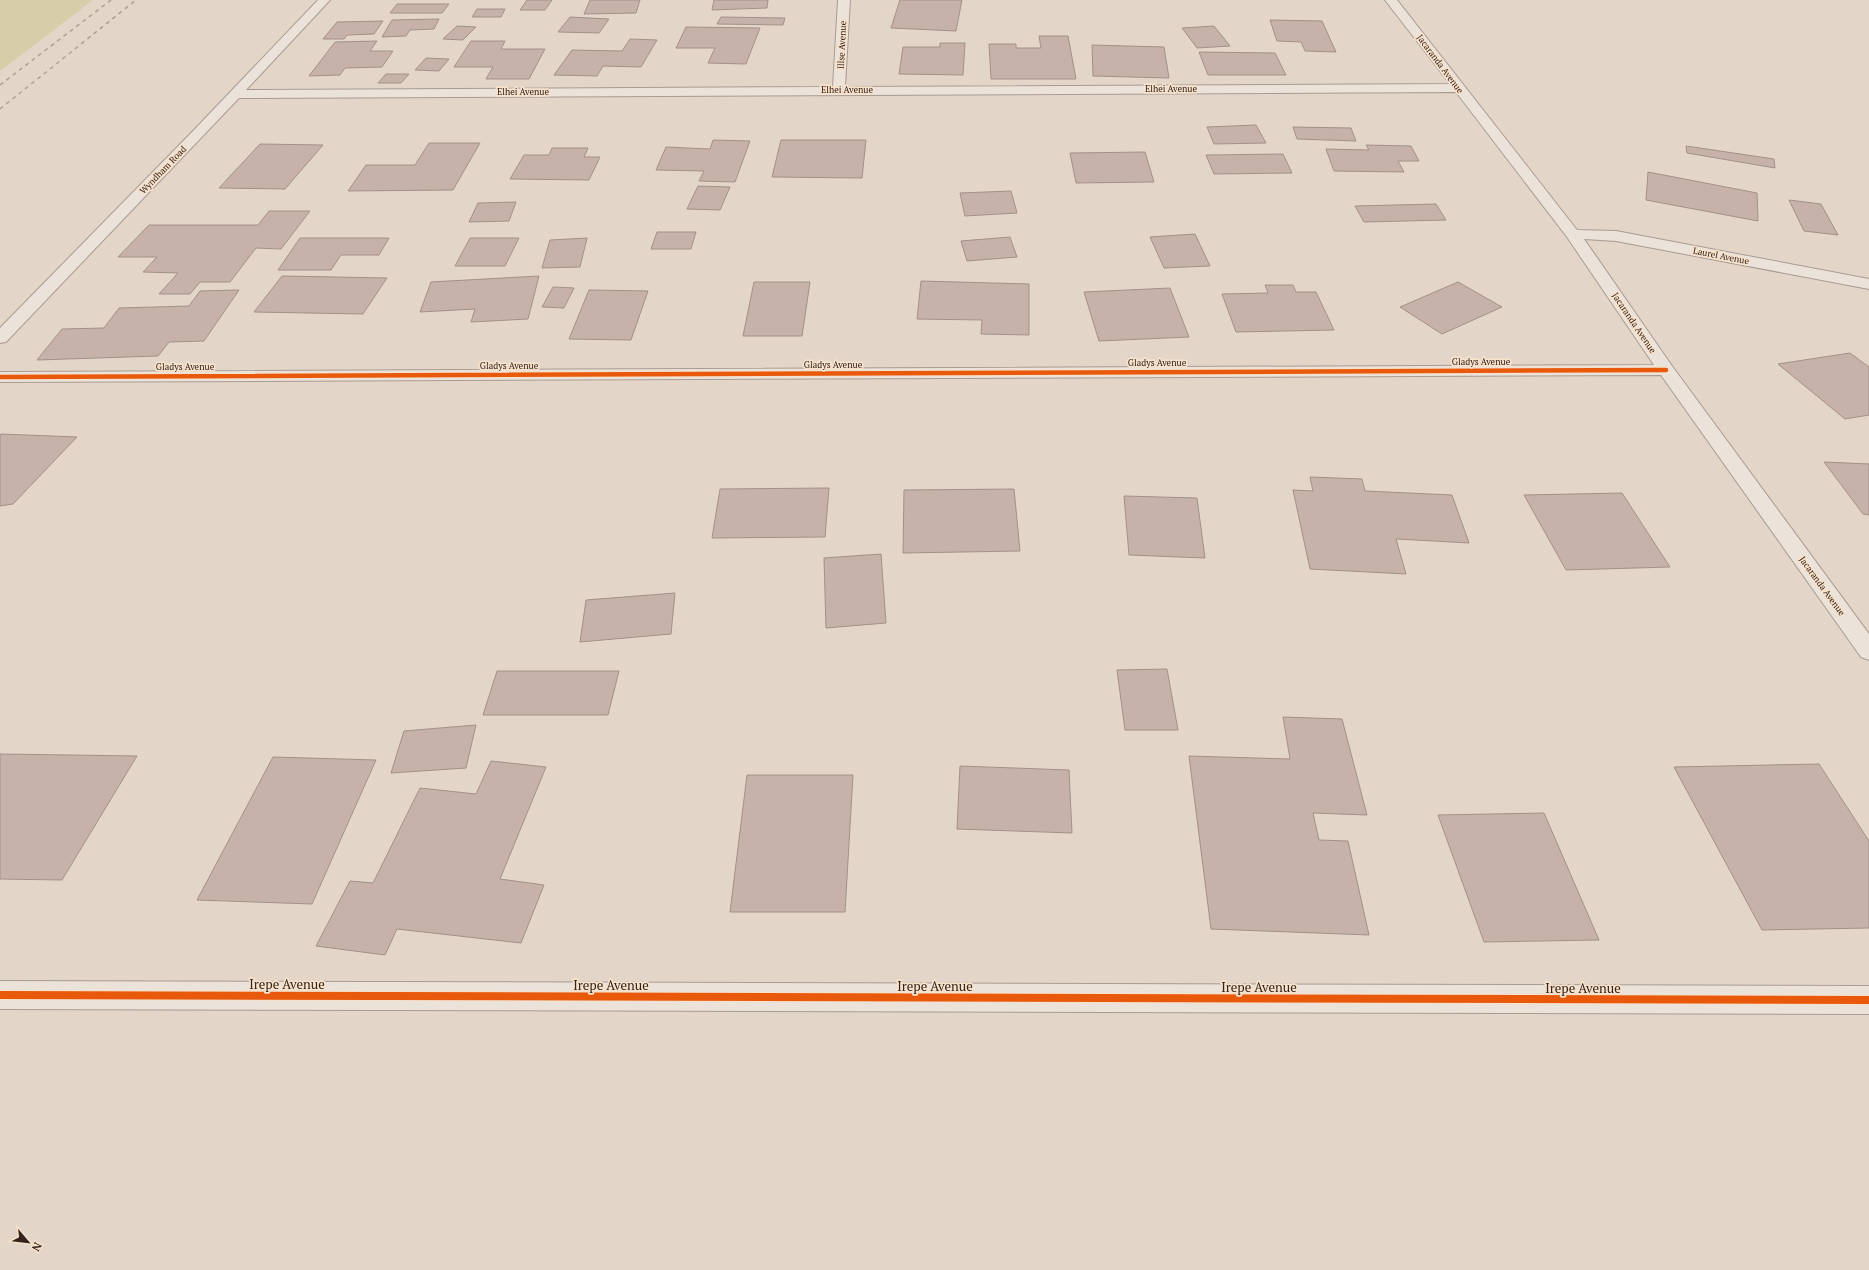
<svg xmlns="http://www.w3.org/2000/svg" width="1869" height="1270" font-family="'PT Serif',serif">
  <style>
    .green { fill: #d7cea9 }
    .building { fill: #c7b2a9; stroke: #a39088 }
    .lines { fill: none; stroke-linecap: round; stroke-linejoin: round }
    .street-casing { stroke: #a89b92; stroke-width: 2 }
    .street { fill: #ebe2da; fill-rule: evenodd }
    .rail { stroke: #a9a19b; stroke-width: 1.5; stroke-dasharray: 4 4; stroke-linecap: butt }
    .cycleway-far1-casing { stroke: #f6e1cb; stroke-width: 6 }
    .cycleway-casing { stroke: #f6e1cb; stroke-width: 10 }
    .cycleway-far1 { stroke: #e8590c; stroke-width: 4.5 }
    .cycleway { stroke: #e8590c; stroke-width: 8 }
    .labels { text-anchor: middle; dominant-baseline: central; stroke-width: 3.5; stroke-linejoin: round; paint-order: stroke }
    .far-street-label { font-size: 9px; fill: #35221a; stroke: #f6e1cb }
    .near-street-label { font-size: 13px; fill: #35221a; stroke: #f6e1cb }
  </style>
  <rect width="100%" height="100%" fill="#e3d5c8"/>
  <polygon class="green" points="0,0 93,0 0,71"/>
  <g class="building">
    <polygon points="527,0 552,0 545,10 520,10"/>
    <polygon points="590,0 640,0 636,13 584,14"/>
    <polygon points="714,0 768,0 767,8 712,10"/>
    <polygon points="900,0 962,0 956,31 891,28"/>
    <polygon points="397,4 449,4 442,13 390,13"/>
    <polygon points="477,9 505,9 501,17 472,17"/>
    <polygon points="570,17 609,19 599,33 558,32"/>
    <polygon points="721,17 785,18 783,25 717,24"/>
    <polygon points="439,19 434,29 410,30 406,36 382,37 392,20"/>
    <polygon points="1270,20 1322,21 1336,52 1305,51 1301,42 1277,41"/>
    <polygon points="383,21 374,34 347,35 344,39 323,39 337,22"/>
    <polygon points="457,26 476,27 463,40 443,39"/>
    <polygon points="1214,26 1230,46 1197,48 1182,28"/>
    <polygon points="686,27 760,28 746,64 708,63 715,48 676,48"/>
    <polygon points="1039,36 1068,36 1076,79 991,79 989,44 1016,44 1016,48 1041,48"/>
    <polygon points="630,39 657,40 641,67 603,66 597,76 554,75 572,50 622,51"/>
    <polygon points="377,41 370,51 393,51 382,67 345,68 340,75 309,76 335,42"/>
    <polygon points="471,41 505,41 501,49 545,49 529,79 486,79 493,67 454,67"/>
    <polygon points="940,43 965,43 963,75 899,74 903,47 940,47"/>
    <polygon points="1092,45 1164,47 1169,78 1093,76"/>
    <polygon points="1199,52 1275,53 1286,75 1208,75"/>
    <polygon points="426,58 449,59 439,71 415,70"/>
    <polygon points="386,74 409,74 401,83 378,83"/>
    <polygon points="1256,125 1266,143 1214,144 1207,127"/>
    <polygon points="1293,127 1351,128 1356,141 1297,139"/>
    <polygon points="713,140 750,141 735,182 699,181 704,171 656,170 666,147 710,149"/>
    <polygon points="781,140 866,140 862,178 772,177"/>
    <polygon points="429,143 480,143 453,190 348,191 366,165 415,165"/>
    <polygon points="260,144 323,145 285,189 219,188"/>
    <polygon points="1366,145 1411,146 1419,161 1398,161 1404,172 1334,171 1326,149 1369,150"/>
    <polygon points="1686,146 1774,159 1775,168 1687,153"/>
    <polygon points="552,148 588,148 584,157 600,157 589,180 510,179 524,155 549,155"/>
    <polygon points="1145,152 1154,182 1076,183 1070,153"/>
    <polygon points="1283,154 1292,173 1214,174 1206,155"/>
    <polygon points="1648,172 1757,193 1758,221 1646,200"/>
    <polygon points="698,186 730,187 720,210 687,209"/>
    <polygon points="1011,191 1017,213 965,216 960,193"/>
    <polygon points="1789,200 1821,204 1838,235 1804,231"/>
    <polygon points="516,202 509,221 469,222 478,203"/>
    <polygon points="1436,204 1446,220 1364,222 1355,206"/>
    <polygon points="269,211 310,211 281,249 256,248 230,282 200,282 190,294 159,294 178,273 143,272 157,257 118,257 149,225 258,225"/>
    <polygon points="657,232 696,232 691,249 651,249"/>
    <polygon points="1195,234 1210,266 1164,268 1150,237"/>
    <polygon points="1010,237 1017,257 967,261 961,241"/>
    <polygon points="300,238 389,238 379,255 341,255 331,270 278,270"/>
    <polygon points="470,238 519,238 505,266 455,266"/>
    <polygon points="587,238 580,267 542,268 550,240"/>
    <polygon points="282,276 387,278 363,314 254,312"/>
    <polygon points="539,276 528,319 471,322 475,309 420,312 431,282"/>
    <polygon points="921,281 1029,284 1029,335 981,334 982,320 917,319"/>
    <polygon points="754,282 810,282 802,336 743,336"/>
    <polygon points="1458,282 1502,307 1442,334 1400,307"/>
    <polygon points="1265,285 1293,285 1296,292 1316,292 1334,330 1236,332 1222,294 1268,293"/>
    <polygon points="553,287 574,288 564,308 542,307"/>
    <polygon points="1170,288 1189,337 1099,341 1084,292"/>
    <polygon points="239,290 204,341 169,342 158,356 37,360 62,329 104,328 119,308 189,306 200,291"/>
    <polygon points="589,290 648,291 631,340 569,339"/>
    <polygon points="1850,353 1869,367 1869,415 1845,419 1778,364"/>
    <polygon points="0,435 1,434 77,437 13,504 0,506"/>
    <polygon points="1824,462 1869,464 1869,515 1863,514"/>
    <polygon points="1310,477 1362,479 1365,491 1452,495 1469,543 1396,539 1406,574 1310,569 1293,490 1313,491"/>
    <polygon points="829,488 825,537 712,538 720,489"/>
    <polygon points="1014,489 1020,551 903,553 904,490"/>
    <polygon points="1622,493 1670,567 1566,570 1524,495"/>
    <polygon points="1124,496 1197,498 1205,558 1129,555"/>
    <polygon points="881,554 886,623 826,628 824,558"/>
    <polygon points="675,593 671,634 580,642 586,600"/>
    <polygon points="1167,669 1178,730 1125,730 1117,670"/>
    <polygon points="497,671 619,671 608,715 483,715"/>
    <polygon points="1283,717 1342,719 1367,815 1313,813 1319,840 1348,841 1369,935 1211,929 1189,756 1290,759"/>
    <polygon points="476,725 466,768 391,773 404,731"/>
    <polygon points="0,754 137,756 62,880 0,879"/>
    <polygon points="273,757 376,760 312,904 197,900"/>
    <polygon points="491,761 546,767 500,879 544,885 521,943 397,929 385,955 316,946 350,881 373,883 420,788 476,794"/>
    <polygon points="1819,764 1869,841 1869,928 1762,930 1674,767"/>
    <polygon points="960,766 1069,770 1072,833 957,829"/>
    <polygon points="747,775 853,775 845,912 730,912"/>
    <polygon points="1544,813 1599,940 1484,942 1438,815"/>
  </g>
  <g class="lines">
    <g class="street-casing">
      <g id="street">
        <polygon points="318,0 330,0 246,90 833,87 838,0 850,0 845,87 1450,84 1385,0 1397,0 1577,230 1616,231 1869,279 1869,289 1616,241 1584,239 1672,366 1869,634 1869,660 1861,657 1661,375 0,382 0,372 1654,365 1567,237 1456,92 239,98 6,342 0,343 0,328 194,130"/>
        <polygon points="0,981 1869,986 1869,1014 0,1009"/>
      </g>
    </g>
    <use href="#street" class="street"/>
    <g class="rail">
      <polyline points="0,85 111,0"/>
      <polyline points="0,109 136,0"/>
    </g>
    <g class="cycleway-far1-casing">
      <polyline id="cycleway-far1" points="0,377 1666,370"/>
    </g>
    <g class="cycleway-casing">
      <polyline id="cycleway" points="0,995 1869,1000"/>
    </g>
    <use href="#cycleway-far1" class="cycleway-far1"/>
    <use href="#cycleway" class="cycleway"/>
  </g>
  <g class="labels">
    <g class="far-street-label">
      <text transform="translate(842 45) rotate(-87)">Illse Avenue</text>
      <text transform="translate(1440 64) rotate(53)">Jacaranda Avenue</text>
      <text x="1171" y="89">Elhei Avenue</text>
      <text x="847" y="90">Elhei Avenue</text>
      <text x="523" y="92">Elhei Avenue</text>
      <text transform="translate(163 170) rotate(-46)">Wyndham Road</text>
      <text transform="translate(1721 256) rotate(11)">Laurel Avenue</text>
      <text transform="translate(1634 323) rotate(56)">Jacaranda Avenue</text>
      <text x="1481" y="362">Gladys Avenue</text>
      <text x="1157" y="363">Gladys Avenue</text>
      <text x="833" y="365">Gladys Avenue</text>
      <text x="509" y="366">Gladys Avenue</text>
      <text x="185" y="367">Gladys Avenue</text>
      <text transform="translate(1822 586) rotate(54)">Jacaranda Avenue</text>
    </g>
    <g class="near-street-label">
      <text x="287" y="984">Irepe Avenue</text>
      <text x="611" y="985">Irepe Avenue</text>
      <text x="935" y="986">Irepe Avenue</text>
      <text x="1259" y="987">Irepe Avenue</text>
      <text x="1583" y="988">Irepe Avenue</text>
    </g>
  </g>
  <g transform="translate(28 1242) rotate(118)" stroke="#f6e1cb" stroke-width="3" paint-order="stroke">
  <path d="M0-3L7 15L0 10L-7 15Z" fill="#35221a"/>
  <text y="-6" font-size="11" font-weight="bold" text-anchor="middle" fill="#35221a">N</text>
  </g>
</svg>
